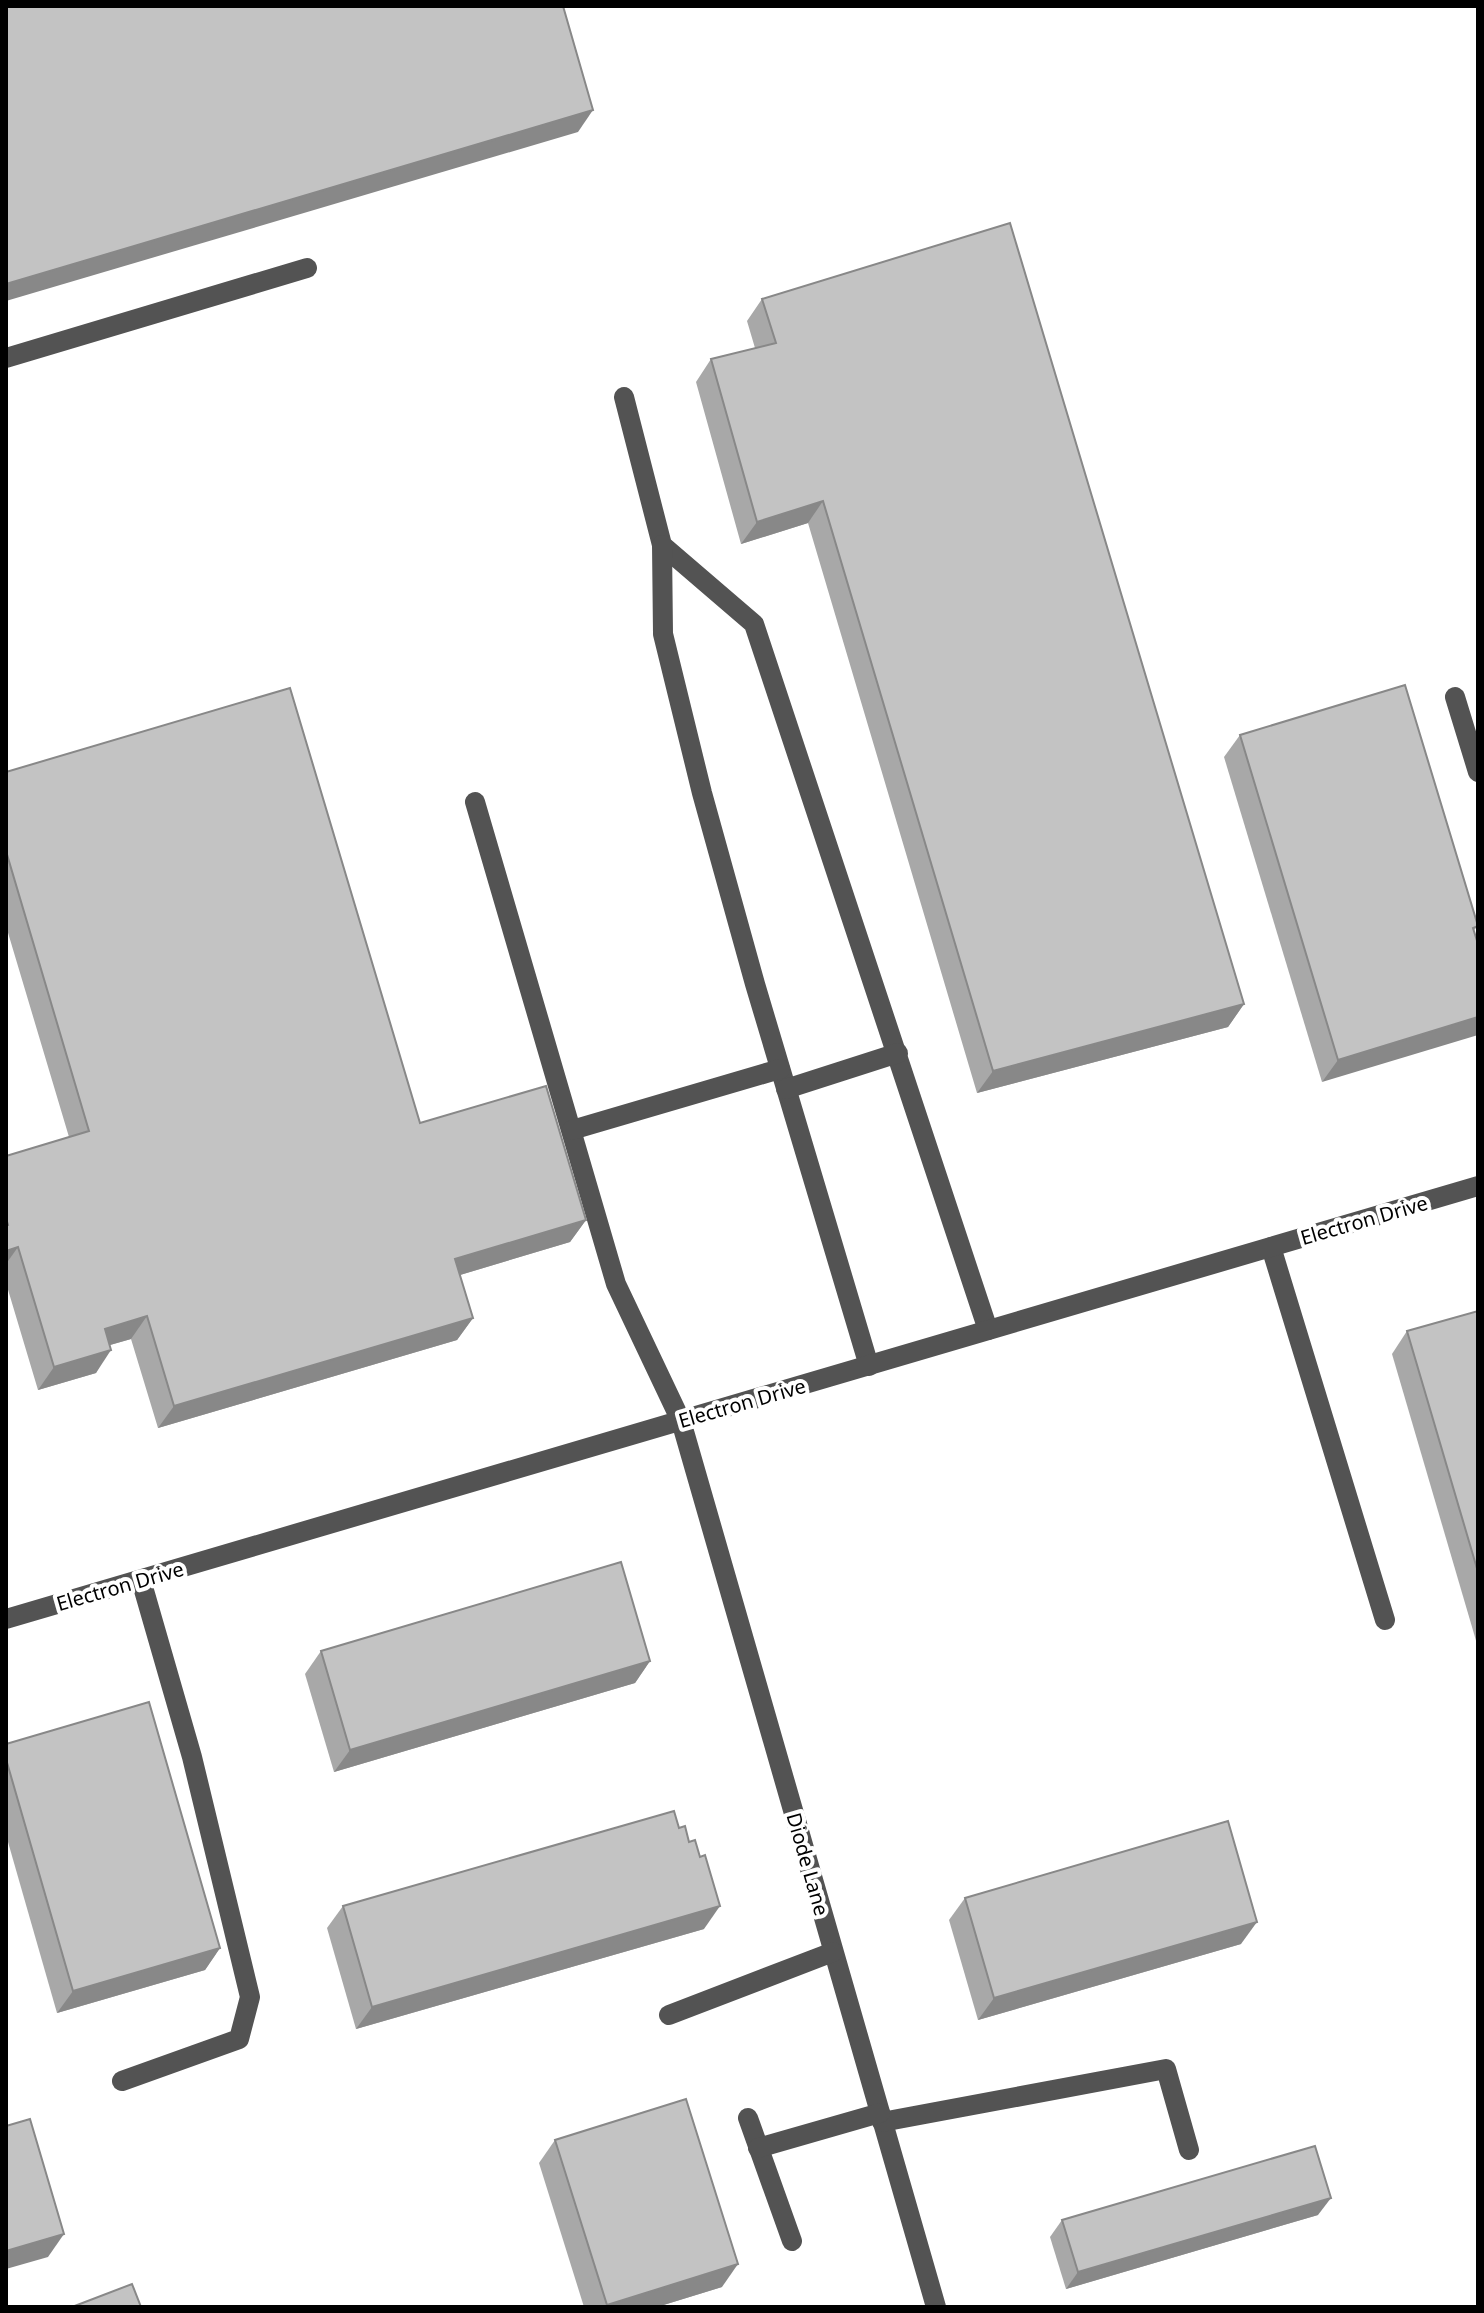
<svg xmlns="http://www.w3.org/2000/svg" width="1484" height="2313" font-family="'Noto Sans',sans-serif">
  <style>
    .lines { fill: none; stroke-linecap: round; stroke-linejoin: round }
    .minor { stroke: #535353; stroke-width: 20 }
    .wall { fill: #a8a8a8 }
    .shaded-wall { fill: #888 }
    .building { fill: #c3c3c3; stroke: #888; stroke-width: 2 }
    .labels { text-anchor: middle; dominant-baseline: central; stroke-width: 8; stroke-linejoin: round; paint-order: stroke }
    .street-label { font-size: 20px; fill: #000; stroke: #fff }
  </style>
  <rect width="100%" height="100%" fill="#fff"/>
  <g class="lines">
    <g class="minor">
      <polyline points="6,358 307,268"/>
      <polyline points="624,397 662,545 754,624 988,1330"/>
      <polyline points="662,545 663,634 702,793 755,984 869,1366"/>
      <polyline points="1455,697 1478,772"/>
      <polyline points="475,802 616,1284 681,1421 936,2307"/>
      <polyline points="786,1089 898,1053"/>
      <polyline points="572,1130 780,1069"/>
      <polyline points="1271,1247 1385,1620"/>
      <polyline points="6,1619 1478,1186"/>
      <polyline points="669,2015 833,1952"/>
      <polyline points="122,2081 239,2039 250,1997 192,1757 141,1580"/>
      <polyline points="748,2118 792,2241"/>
      <polyline points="882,2122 1166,2069 1189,2150"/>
      <polyline points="758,2148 880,2113"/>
    </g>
  </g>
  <g class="wall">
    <polygon points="762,299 1244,1004 1228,1027 977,1093 808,523 741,544 696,382 711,359 755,348 747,321"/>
    <polygon points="1240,735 1478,926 1322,1082 1224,757"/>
    <polygon points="6,772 420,1123 586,1220 570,1242 460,1275 473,1318 457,1340 158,1428 131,1339 110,1345 96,1373 38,1390 6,1283 6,1156 69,1137 6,926"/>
    <polygon points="1478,1311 1478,1643 1477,1644 1392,1354 1407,1331"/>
    <polygon points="321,1651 650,1661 635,1683 334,1772 305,1674"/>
    <polygon points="6,1744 220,1948 205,1970 57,2013 6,1835"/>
    <polygon points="679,1828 704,1929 356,2029 327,1928 343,1906"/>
    <polygon points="965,1898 1241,1944 978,2020 949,1920"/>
    <polygon points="555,2140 722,2287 657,2307 584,2307 539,2163"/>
    <polygon points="1318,2215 1066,2289 1050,2237 1062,2220"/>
  </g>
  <g class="shaded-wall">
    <polygon points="593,110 578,132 6,301 6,284"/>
    <polygon points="823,501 808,523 741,544 757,522"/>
    <polygon points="1244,1004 1228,1027 977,1093 993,1071"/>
    <polygon points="1478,1017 1478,1035 1322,1082 1338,1060"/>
    <polygon points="586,1220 570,1242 440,1281 455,1259"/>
    <polygon points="18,1247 6,1264 6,1251"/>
    <polygon points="147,1316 131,1339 89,1351 105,1329"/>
    <polygon points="473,1318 457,1340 158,1428 174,1406"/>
    <polygon points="111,1350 96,1373 38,1390 54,1367"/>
    <polygon points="650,1661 635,1683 334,1772 350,1750"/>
    <polygon points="720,1906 704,1929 356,2029 372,2007"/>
    <polygon points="1257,1922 1241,1944 978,2020 994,1998"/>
    <polygon points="220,1948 205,1970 57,2013 73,1991"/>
    <polygon points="1331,2198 1318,2215 1066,2289 1078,2272"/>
    <polygon points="64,2234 48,2257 6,2269 6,2251"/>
    <polygon points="738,2264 722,2287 657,2307 606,2307 607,2305"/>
  </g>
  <g class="building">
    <polygon points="6,6 563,6 593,110 6,284"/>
    <polygon points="1010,223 1244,1004 993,1071 823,501 757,522 711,359 776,343 762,299"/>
    <polygon points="1405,685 1478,926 1473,928 1478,944 1478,1017 1338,1060 1240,735"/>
    <polygon points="290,688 420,1123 546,1086 586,1220 455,1259 473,1318 174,1406 147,1316 105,1329 111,1350 54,1367 18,1247 6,1251 6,1226 8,1225 6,1218 6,1156 89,1131 6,851 6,772"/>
    <polygon points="1478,1311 1478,1572 1407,1331"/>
    <polygon points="621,1562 650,1661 350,1750 321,1651"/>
    <polygon points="149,1702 220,1948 73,1991 6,1759 6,1744"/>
    <polygon points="674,1811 679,1828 685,1826 689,1842 695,1840 700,1857 705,1855 720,1906 372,2007 343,1906"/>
    <polygon points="1228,1821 1257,1922 994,1998 965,1898"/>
    <polygon points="686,2099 738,2264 607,2305 555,2140"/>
    <polygon points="30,2119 64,2234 6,2251 6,2126"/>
    <polygon points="1315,2146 1331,2198 1078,2272 1062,2220"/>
    <polygon points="132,2284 141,2307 72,2307"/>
  </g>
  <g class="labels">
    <g class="street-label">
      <text transform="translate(1364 1220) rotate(-16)">Electron Drive</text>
      <text transform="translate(742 1403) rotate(-16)">Electron Drive</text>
      <text transform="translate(120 1586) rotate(-16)">Electron Drive</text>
      <text transform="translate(808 1864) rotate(74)">Diode Lane</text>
    </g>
  </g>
  <rect width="1484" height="2313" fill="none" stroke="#000000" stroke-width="16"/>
</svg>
